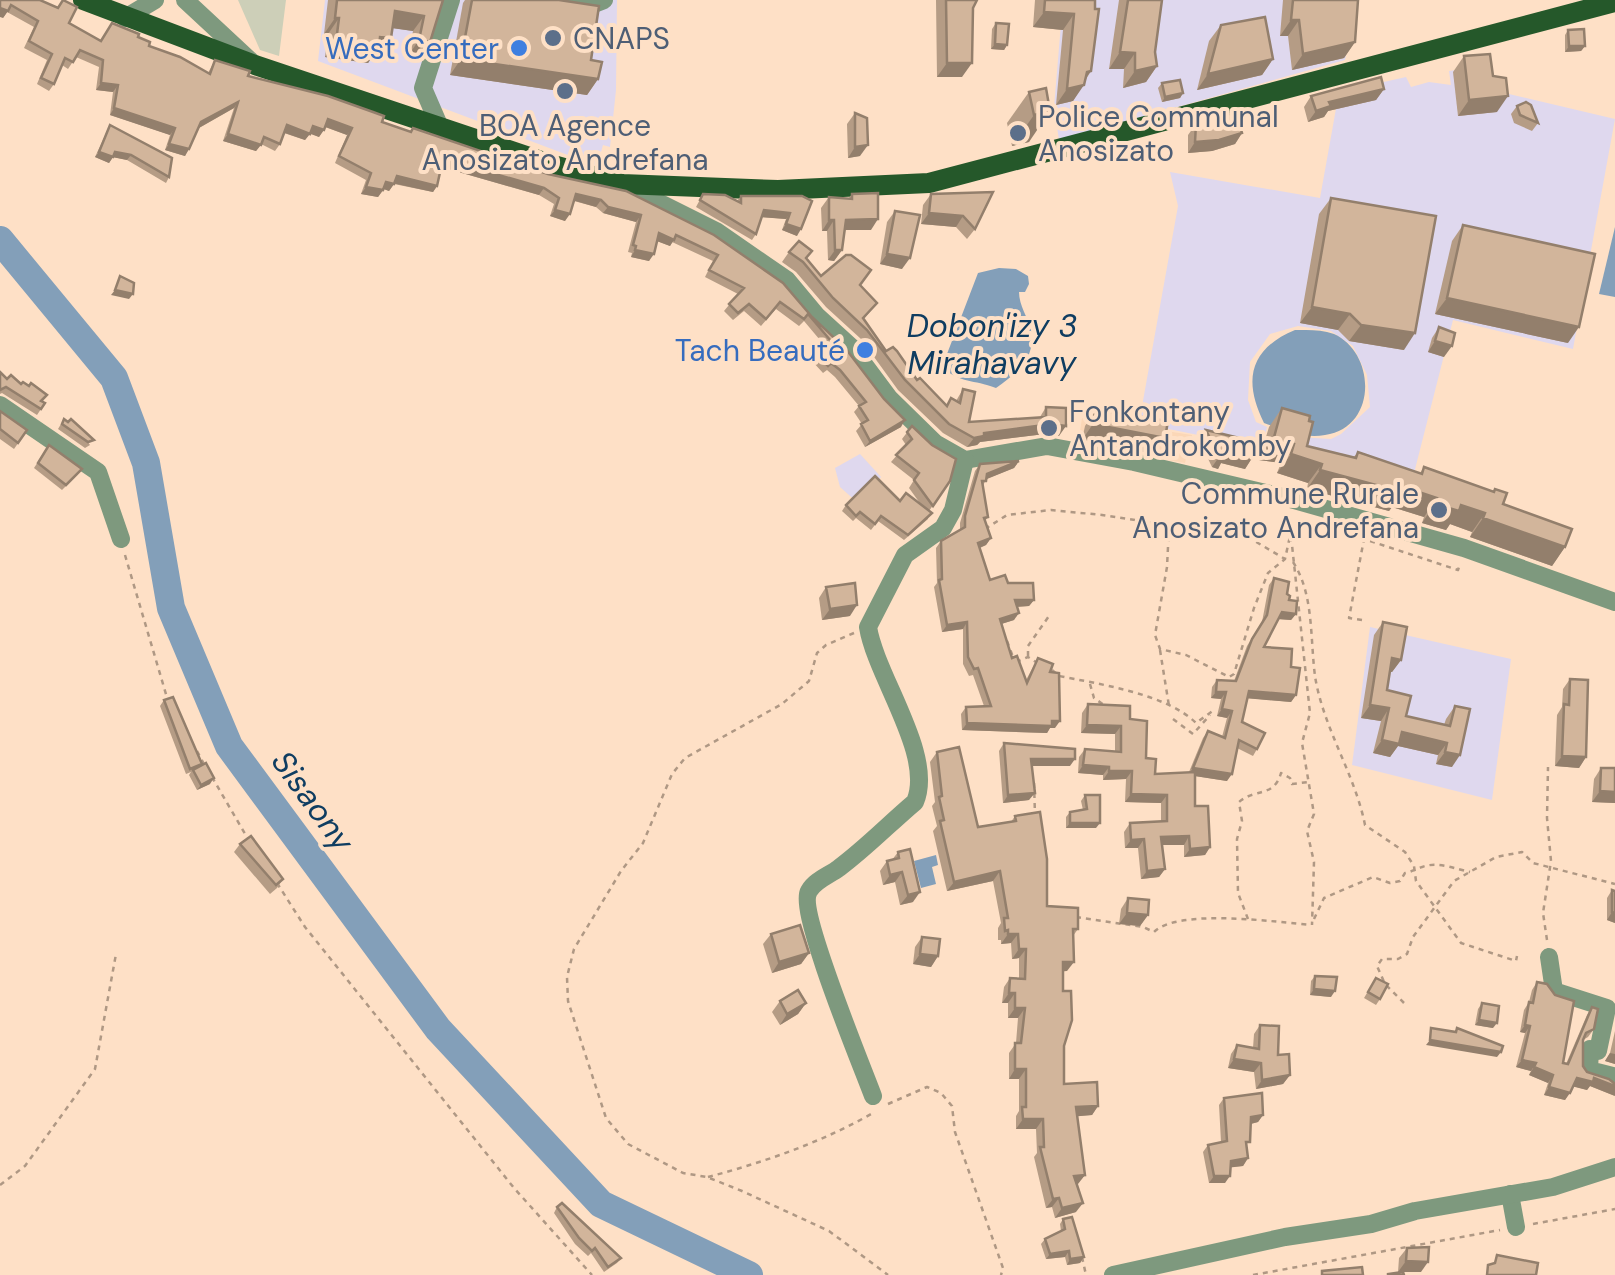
<svg xmlns="http://www.w3.org/2000/svg" width="1615" height="1275" font-family="'DM Sans',sans-serif">
  <style>
    .industrial { fill: #dfd8ee }
    .built { fill: #fbd7b7 }
    .green { fill: #cdcfb8 }
    .water { fill: #839fb9 }
    .lines { fill: none; stroke-linecap: round; stroke-linejoin: round }
    .river { stroke: #839fb9; stroke-width: 28 }
    .path { stroke: #af9884; stroke-width: 2.5; stroke-dasharray: 5 5; stroke-linecap: butt }
    .minor { stroke: #7e997e; stroke-width: 18 }
    .major { stroke: #25582a; stroke-width: 20 }
    .wall { fill: #b59c85 }
    .shaded-wall { fill: #937f6c }
    .building { fill: #d2b59b; stroke: #937f6c; stroke-width: 2.5 }
    .service-dot { fill: #5c6f8a; stroke: #fee0c6; stroke-width: 4 }
    .shop-dot { fill: #3f7fe0; stroke: #fee0c6; stroke-width: 4 }
    .labels { text-anchor: middle; dominant-baseline: central; stroke-width: 8; stroke-linejoin: round; paint-order: stroke }
    .service-label { font-size: 30px; fill: #4e5e75; stroke: #fee0c6; text-anchor: start }
    .shop-label { font-size: 30px; fill: #366cbe; stroke: #fee0c6; text-anchor: end }
    .water-label { font-size: 32px; font-style: italic; fill: #0f3d61; stroke: #fee0c6 }
  </style>
  <rect width="100%" height="100%" fill="#fee0c6"/>
  <g class="industrial">
    <polygon points="325,0 617,0 616,90 610,147 603,145 597,166 318,61"/>
    <polygon points="1063,0 1357,0 1345,60 1059,140 1054,107"/>
    <polygon points="1476,67 1479,87 1615,119 1573,349 1453,320 1411,485 1292,456 1297,437 1331,439 1341,434 1370,407 1367,375 1353,346 1331,331 1298,326 1270,334 1250,362 1248,400 1256,422 1267,427 1262,448 1139,423 1178,206 1170,172 1320,198 1339,92 1406,77 1411,87 1429,82 1451,85 1449,71"/>
    <polygon points="860,454 881,477 858,503 840,487 835,468"/>
    <polygon points="1370,627 1511,659 1492,800 1352,765"/>
  </g>
  <polygon class="built" points="1082,418 1192,435 1185,463 1078,444"/>
  <polygon class="green" points="238,0 286,0 279,56 260,50"/>
  <g class="water">
    <polygon points="1615,227 1615,297 1599,294"/>
    <path d="M999 268 1016 269 1028 276 1029 284 1025 292H1019C1019 306 1028 317 1031 330 1036 359 1017 373 996 388 973 379 961 384 942 367L978 273Z"/>
    <path d="M1295 330C1308 330 1321 329 1334 334 1376 353 1378 427 1325 435 1304 439 1284 430 1264 423 1243 381 1249 349 1295 330Z"/>
    <polygon points="936,855 938,865 932,867 936,884 921,888 914,861"/>
  </g>
  <g class="lines">
    <polyline class="river" points="0,240 114,378 146,463 171,608 229,746 438,1029 601,1204 749,1275"/>
    <g class="path">
      <polyline points="1289,517 1310,713 1302,743 1314,814 1307,831 1314,862 1312,925"/>
      <polyline points="1169,527 1167,567 1155,635 1160,649 1186,655 1229,677 1234,674 1254,608 1268,573 1285,559 1290,536"/>
      <polyline points="985,529 1007,515 1051,510 1102,515 1169,525 1236,530 1285,559"/>
      <polyline points="125,555 168,701"/>
      <path d="M1293 562C1314 594 1310 638 1315 676 1323 728 1355 774 1365 825L1405 852 1414 866 1416 881 1461 943 1516 961 1517 956"/>
      <polyline points="1362,620 1349,618 1364,539 1458,570 1459,567"/>
      <polyline points="854,633 826,645 817,653 809,681 782,704 685,758 672,774 643,843 621,871 574,949 567,977 568,1001 606,1118 628,1144 683,1173 707,1177 742,1191 829,1231 888,1275"/>
      <polyline points="1007,641 1013,657"/>
      <polyline points="1160,650 1169,706"/>
      <polyline points="1028,656 1028,646 1049,616"/>
      <polyline points="1016,662 1028,657 1036,662"/>
      <path d="M1052 670 1059 676C1099 684 1167 694 1196 723L1214 710"/>
      <polyline points="1090,684 1094,698 1104,705"/>
      <polyline points="1173,719 1193,734 1210,715"/>
      <polyline points="197,751 205,766"/>
      <polyline points="212,777 248,839"/>
      <polyline points="1034,783 1035,815"/>
      <polyline points="277,883 305,927 514,1188 592,1275"/>
      <path d="M1076 917 1143 927 1154 932C1178 908 1276 922 1311 925"/>
      <path d="M1248 919 1238 893 1237 839 1242 821 1239 802C1255 788 1274 798 1281 773L1290 778 1292 784 1309 782"/>
      <path d="M1314 919 1324 898 1373 877 1390 883 1400 881 1405 873C1411 872 1416 869 1422 867 1437 861 1456 869 1470 872"/>
      <polyline points="1547,940 1543,913 1551,861 1547,818 1548,767"/>
      <polyline points="1404,1003 1385,984 1377,966 1382,959 1398,959 1407,954 1413,937 1454,881 1496,857 1522,852 1533,863 1615,884"/>
      <polyline points="888,1104 927,1087 941,1093 952,1106 955,1132 1003,1268 1001,1275"/>
      <path d="M708 1177C765 1162 822 1142 873 1113"/>
      <polyline points="0,1185 25,1166 95,1069 116,954"/>
      <polyline points="1533,1224 1615,1209"/>
      <polyline points="1082,1257 1086,1275"/>
      <polyline points="1253,1275 1500,1230"/>
    </g>
    <g class="minor">
      <polyline points="185,0 255,65"/>
      <polyline points="546,0 586,7 604,0"/>
      <polyline points="125,18 155,0"/>
      <polyline points="439,125 423,88 451,0"/>
      <polyline points="622,184 716,231 787,280 817,316 851,347 889,398 935,443 965,460 1047,446 1134,462 1287,498 1464,548 1615,602"/>
      <polyline points="0,405 98,472 121,539"/>
      <polyline points="1549,957 1554,991 1607,1008 1598,1051 1590,1049 1589,1070 1613,1076 1615,1082"/>
      <path d="M873 1096C862 1066 797 910 809 891 815 880 830 875 839 868 866 848 890 823 915 802 935 755 876 677 868 627L905 555 943 528 953 510 965 460"/>
      <polyline points="1510,1194 1516,1227"/>
      <polyline points="1113,1275 1285,1237 1371,1224 1415,1211 1553,1187 1615,1167"/>
    </g>
    <polyline class="major" points="83,0 255,65 553,165 622,184 778,190 929,183 1615,2"/>
  </g>
  <g class="wall">
    <polygon points="0,0 57,8 63,0 69,23 100,41 138,37 149,46 208,73 215,60 248,76 382,122 410,131 413,128 548,174 783,283 901,427 865,447 856,431 862,424 854,412 859,406 835,377 827,370 823,373 812,361 825,346 804,321 799,326 776,309 761,326 744,311 733,320 724,311 738,294 705,277 713,261 672,242 670,246 657,241 649,261 631,257 632,253 628,252 636,222 603,213 596,207 574,201 565,221 550,216 554,204 539,195 441,167 437,186 433,192 394,184 389,191 384,189 378,197 361,194 366,180 335,163 347,135 325,127 319,137 310,133 305,140 284,133 280,144 275,151 261,144 256,151 223,141 234,108 199,128 185,156 165,150 170,135 110,115 113,92 96,90 99,67 76,57 68,69 62,65 54,84 49,91 37,84 47,60 24,48 34,27 7,12 3,18"/>
    <polygon points="328,0 443,0 419,58 408,56 413,31 393,28 391,38 380,54 375,53 368,63 325,57 328,34 324,34"/>
    <polygon points="465,0 559,0 591,60 598,79 587,95 450,75 463,3"/>
    <polygon points="936,0 977,0 973,8 962,77 937,77"/>
    <polygon points="1035,0 1095,0 1091,71 1073,101 1056,105 1063,30 1033,27"/>
    <polygon points="1119,0 1162,0 1155,52 1157,66 1146,82 1123,88 1124,69 1109,69"/>
    <polygon points="1283,0 1358,0 1355,42 1344,58 1292,70 1288,36 1280,36"/>
    <polygon points="996,23 1007,45 1004,50 991,49 992,29"/>
    <polygon points="1221,25 1273,59 1262,75 1197,90 1209,41"/>
    <polygon points="1568,30 1585,46 1581,51 1565,52 1565,35"/>
    <polygon points="1464,56 1497,112 1458,116 1453,72"/>
    <polygon points="1162,83 1183,93 1180,98 1162,102 1158,88"/>
    <polygon points="1046,88 1029,142 1012,146 1007,123 1029,92"/>
    <polygon points="1384,89 1376,100 1328,111 1324,117 1308,122 1304,107 1311,96"/>
    <polygon points="1517,106 1538,123 1532,131 1514,123 1511,114"/>
    <polygon points="855,113 860,156 848,158 847,124"/>
    <polygon points="1196,124 1242,133 1235,144 1212,151 1188,153 1188,135"/>
    <polygon points="110,125 169,177 166,183 127,160 113,157 109,163 95,157"/>
    <polygon points="993,192 975,229 967,239 956,227 921,224 923,205 931,194"/>
    <polygon points="703,194 737,201 741,196 802,196 797,236 782,230 786,219 762,217 756,234 752,240 696,207"/>
    <polygon points="852,194 871,230 845,230 842,250 834,261 828,260 827,231 822,231 821,208 829,197 849,198"/>
    <polygon points="1331,198 1404,350 1349,341 1338,330 1300,323 1319,214"/>
    <polygon points="895,211 902,269 880,264 887,222"/>
    <polygon points="1463,225 1568,343 1435,314 1452,241"/>
    <polygon points="812,251 807,258 821,276 860,286 877,303 864,319 886,351 946,405 951,398 956,401 963,389 969,422 1040,417 1046,407 1059,436 1045,434 980,442 977,445 967,447 943,433 898,390 861,339 826,307 796,272 782,262 789,252"/>
    <polygon points="1439,327 1444,357 1428,352 1432,338"/>
    <polygon points="0,372 7,379 47,395 42,402 45,403 37,415 2,393 0,394"/>
    <polygon points="1282,408 1307,446 1353,458 1358,452 1420,473 1424,467 1503,504 1565,547 1552,566 1470,537 1472,532 1450,524 1446,530 1422,523 1424,517 1392,507 1389,511 1307,489 1308,483 1277,473 1281,463 1259,460 1269,427"/>
    <polygon points="1096,410 1154,454 1082,440 1085,426"/>
    <polygon points="0,411 27,430 14,449 0,439"/>
    <polygon points="64,419 68,422 71,419 90,445 85,448 58,429"/>
    <polygon points="912,426 950,481 929,511 928,519 904,540 878,521 871,530 856,518 853,521 842,511 846,505 900,501 922,506 909,488 914,480 891,462 906,445 902,439"/>
    <polygon points="1206,430 1252,458 1245,469 1221,463 1218,469 1212,467 1199,440"/>
    <polygon points="49,445 78,474 62,490 34,468"/>
    <polygon points="1019,461 1014,468 986,479 983,486 988,517 985,521 991,538 986,545 980,548 990,580 1008,583 1034,600 1029,606 1017,607 1014,620 1001,624 1012,658 1026,680 1038,658 1050,672 1055,728 1050,728 1047,733 962,730 961,714 966,707 984,706 973,675 969,676 963,664 963,629 942,632 934,587 937,583 936,548 941,541 960,530 960,523 975,471 980,464"/>
    <polygon points="1274,578 1287,594 1296,614 1291,620 1279,619 1264,647 1291,667 1296,695 1291,702 1247,698 1242,722 1257,749 1253,756 1237,748 1227,781 1195,776 1195,806 1210,847 1205,855 1184,857 1184,845 1162,845 1165,869 1159,877 1141,879 1138,848 1125,848 1124,832 1130,823 1161,821 1161,803 1125,802 1126,779 1103,780 1103,775 1078,773 1079,757 1085,749 1115,752 1115,734 1081,733 1082,713 1088,704 1130,719 1146,758 1155,774 1189,772 1203,738 1208,731 1222,737 1227,718 1217,716 1221,699 1211,698 1212,687 1217,680 1234,681 1247,646 1262,622 1269,585"/>
    <polygon points="826,587 850,616 822,620 819,598"/>
    <polygon points="1383,622 1401,660 1392,672 1390,672 1387,690 1406,716 1444,725 1446,719 1455,706 1452,767 1436,764 1438,755 1398,746 1390,757 1373,753 1381,721 1361,718 1374,635"/>
    <polygon points="1570,679 1586,757 1579,768 1555,766 1557,715 1562,707 1563,689"/>
    <polygon points="164,700 210,784 197,790 189,775 191,772 186,774 160,706"/>
    <polygon points="1004,743 1070,766 1032,766 1029,800 1003,803 999,751"/>
    <polygon points="937,752 978,827 1011,822 1015,816 1047,906 1078,929 1073,936 1067,971 1063,971 1064,1084 1098,1106 1092,1115 1077,1116 1085,1175 1077,1184 1076,1212 1055,1218 1052,1207 1046,1208 1034,1157 1037,1153 1036,1129 1016,1129 1016,1116 1019,1111 1019,1079 1009,1079 1009,1053 1016,1043 1018,1018 1008,1018 1008,1003 1002,1003 1004,987 1010,978 1019,978 1019,958 1012,959 1011,943 1001,944 1001,940 998,940 998,928 1001,923 993,881 947,891 933,831 937,826 932,806 935,802 930,762"/>
    <polygon points="1601,768 1615,768 1615,803 1592,802 1594,779"/>
    <polygon points="1085,795 1096,828 1066,828 1066,817 1070,812 1083,810 1081,801"/>
    <polygon points="240,844 283,879 277,888 270,894 234,852"/>
    <polygon points="898,852 913,902 900,905 895,882 883,885 880,871 887,861 892,860"/>
    <polygon points="1612,890 1615,891 1615,923 1607,920 1607,898"/>
    <polygon points="1128,898 1148,915 1140,926 1119,924 1121,909"/>
    <polygon points="771,934 809,953 801,964 772,973 763,944"/>
    <polygon points="922,937 938,956 931,967 913,964 915,947"/>
    <polygon points="1315,976 1331,997 1310,995 1311,981"/>
    <polygon points="1376,978 1380,999 1376,1005 1364,998"/>
    <polygon points="1537,982 1563,1063 1566,1064 1587,1015 1592,1007 1594,1029 1588,1037 1583,1040 1583,1066 1587,1072 1615,1096 1590,1086 1587,1090 1573,1086 1565,1100 1544,1095 1548,1083 1529,1075 1531,1071 1516,1067 1525,1033 1520,1032 1524,1010 1529,1002 1532,990"/>
    <polygon points="780,1001 806,1003 798,1014 780,1025 772,1012"/>
    <polygon points="1482,1003 1493,1028 1475,1025 1478,1009"/>
    <polygon points="1260,1025 1290,1075 1283,1084 1256,1089 1254,1072 1228,1068 1231,1054 1237,1045 1253,1048 1254,1034"/>
    <polygon points="1615,1031 1615,1064 1605,1061 1610,1053"/>
    <polygon points="1224,1098 1263,1115 1258,1122 1251,1124 1246,1148 1248,1158 1243,1166 1230,1167 1225,1183 1209,1183 1203,1152 1208,1145 1221,1142 1219,1105"/>
    <polygon points="557,1207 621,1258 617,1263 604,1272 591,1253 588,1256 575,1244 554,1213"/>
    <polygon points="1063,1219 1084,1257 1080,1263 1067,1265 1065,1257 1046,1259 1041,1244 1045,1239 1061,1231 1060,1224"/>
    <polygon points="1407,1248 1421,1272 1403,1272 1404,1275 1387,1275 1398,1272 1399,1258"/>
  </g>
  <g class="shaded-wall">
    <polygon points="0,8 8,11 3,18 0,17"/>
    <polygon points="395,11 424,16 413,31 384,27"/>
    <polygon points="1044,12 1074,14 1063,30 1033,27"/>
    <polygon points="335,18 339,18 328,34 324,34"/>
    <polygon points="1291,20 1299,20 1288,36 1280,36"/>
    <polygon points="380,37 391,38 380,54 375,53 368,63 325,57 336,42"/>
    <polygon points="419,40 430,42 419,58 408,56"/>
    <polygon points="1355,42 1344,58 1292,70 1303,54"/>
    <polygon points="995,44 1007,45 1004,50 991,49"/>
    <polygon points="1569,46 1585,46 1581,51 1565,52"/>
    <polygon points="1120,52 1135,53 1124,69 1109,69"/>
    <polygon points="461,59 598,79 587,95 450,75"/>
    <polygon points="1273,59 1262,75 1197,90 1208,74"/>
    <polygon points="947,63 972,63 962,77 937,77"/>
    <polygon points="1157,66 1146,82 1123,88 1135,71"/>
    <polygon points="1091,71 1080,86 1084,85 1073,101 1056,105 1067,89 1087,72"/>
    <polygon points="101,83 118,85 113,92 96,90"/>
    <polygon points="1384,89 1376,100 1328,111 1324,117 1308,122 1316,111 1329,102"/>
    <polygon points="1183,93 1180,98 1162,102 1165,97"/>
    <polygon points="1508,96 1497,112 1458,116 1469,100"/>
    <polygon points="238,102 234,108 197,129 201,122"/>
    <polygon points="114,108 175,128 170,135 110,115"/>
    <polygon points="1050,111 1029,142 1012,146 1034,115"/>
    <polygon points="328,119 352,128 347,135 323,126"/>
    <polygon points="287,125 310,134 305,140 282,132"/>
    <polygon points="313,126 324,130 319,137 308,133"/>
    <polygon points="1242,133 1235,144 1212,151 1188,153 1195,142"/>
    <polygon points="228,134 261,145 256,151 223,141"/>
    <polygon points="169,144 189,149 185,156 165,150"/>
    <polygon points="868,145 860,156 848,158 855,147"/>
    <polygon points="99,152 115,152 131,155 127,160 112,157 113,157 109,163 95,157"/>
    <polygon points="443,159 544,188 539,195 438,166"/>
    <polygon points="397,176 437,186 433,192 392,183"/>
    <polygon points="386,182 394,184 389,191 381,188"/>
    <polygon points="366,187 383,190 378,197 361,194"/>
    <polygon points="576,194 601,200 596,207 572,200"/>
    <polygon points="608,207 641,215 636,222 603,213"/>
    <polygon points="555,210 570,214 565,221 550,216"/>
    <polygon points="764,210 790,213 786,219 759,217"/>
    <polygon points="929,213 963,216 956,227 921,224"/>
    <polygon points="878,219 871,230 839,230 846,220"/>
    <polygon points="829,220 834,220 827,231 822,231"/>
    <polygon points="786,224 801,229 797,236 782,230"/>
    <polygon points="659,233 674,240 670,246 654,240"/>
    <polygon points="635,250 654,254 649,261 631,257"/>
    <polygon points="835,250 842,250 834,261 828,260"/>
    <polygon points="887,254 910,258 902,269 880,264"/>
    <polygon points="115,290 133,294 129,299 111,295"/>
    <polygon points="1447,298 1579,327 1568,343 1435,314"/>
    <polygon points="1312,307 1350,314 1338,330 1300,323"/>
    <polygon points="1361,325 1415,333 1404,350 1349,341"/>
    <polygon points="1435,341 1452,346 1444,357 1428,352"/>
    <polygon points="905,420 901,427 865,447 870,441"/>
    <polygon points="1051,424 1066,426 1059,436 1045,434 980,442 977,445 967,447 974,438 984,433"/>
    <polygon points="1093,424 1165,438 1154,454 1082,440"/>
    <polygon points="1273,441 1294,444 1281,463 1259,460"/>
    <polygon points="1227,452 1252,458 1245,469 1221,463 1218,469 1212,467 1219,457"/>
    <polygon points="1291,454 1322,464 1308,483 1277,473"/>
    <polygon points="1019,461 1014,468 982,481 987,474"/>
    <polygon points="1320,470 1404,487 1437,498 1424,517 1392,507 1389,511 1307,489"/>
    <polygon points="1435,504 1461,505 1485,513 1472,532 1450,524 1446,530 1422,523"/>
    <polygon points="1483,518 1565,547 1552,566 1470,537"/>
    <polygon points="991,538 986,545 974,550 978,543"/>
    <polygon points="1015,600 1034,600 1029,606 1010,607"/>
    <polygon points="857,605 850,616 822,620 830,609"/>
    <polygon points="1282,612 1296,614 1291,620 1277,619"/>
    <polygon points="1019,613 1014,620 995,626 1000,619"/>
    <polygon points="967,622 963,629 942,632 947,625"/>
    <polygon points="1392,658 1401,660 1392,672 1383,671"/>
    <polygon points="1249,691 1296,695 1291,702 1244,698"/>
    <polygon points="1216,692 1226,692 1221,699 1211,698"/>
    <polygon points="1370,705 1389,708 1381,721 1361,718"/>
    <polygon points="1222,709 1232,711 1227,718 1217,716"/>
    <polygon points="1060,721 1055,728 1050,728 1047,733 962,730 967,723"/>
    <polygon points="1087,725 1121,726 1115,734 1081,733"/>
    <polygon points="1402,732 1447,743 1438,755 1398,746 1390,757 1373,753 1382,740"/>
    <polygon points="1445,752 1460,755 1452,767 1436,764"/>
    <polygon points="1562,756 1586,757 1579,768 1555,766"/>
    <polygon points="1031,759 1075,759 1070,766 1026,766"/>
    <polygon points="1083,765 1109,767 1103,775 1078,773"/>
    <polygon points="1193,768 1232,774 1227,781 1188,775"/>
    <polygon points="1109,771 1132,771 1126,779 1103,780"/>
    <polygon points="214,778 210,784 197,790 201,785"/>
    <polygon points="1600,791 1615,792 1615,803 1592,802"/>
    <polygon points="1035,793 1029,800 1003,803 1008,795"/>
    <polygon points="1131,794 1167,795 1161,803 1125,802"/>
    <polygon points="1070,823 1100,823 1096,828 1066,828"/>
    <polygon points="1189,836 1184,845 1155,845 1161,837"/>
    <polygon points="1144,839 1138,848 1125,848 1131,840"/>
    <polygon points="1210,847 1205,855 1184,857 1190,849"/>
    <polygon points="1165,869 1159,877 1141,879 1147,871"/>
    <polygon points="1000,871 993,881 947,891 954,882"/>
    <polygon points="902,872 895,882 883,885 890,875"/>
    <polygon points="920,892 913,902 900,905 908,895"/>
    <polygon points="1612,912 1615,913 1615,923 1607,920"/>
    <polygon points="1127,913 1148,915 1140,926 1119,924"/>
    <polygon points="1008,934 1018,934 1011,943 1001,944"/>
    <polygon points="1019,949 1026,949 1019,958 1012,959"/>
    <polygon points="809,953 801,964 772,973 779,962"/>
    <polygon points="920,954 938,956 931,967 913,964"/>
    <polygon points="1063,962 1074,962 1067,971 1056,972"/>
    <polygon points="1314,989 1335,991 1331,997 1310,995"/>
    <polygon points="1009,993 1015,993 1008,1003 1002,1003"/>
    <polygon points="806,1003 798,1014 780,1025 787,1014"/>
    <polygon points="1015,1008 1025,1008 1018,1018 1008,1018"/>
    <polygon points="1479,1020 1497,1023 1493,1028 1475,1025"/>
    <polygon points="1525,1025 1530,1026 1525,1033 1520,1032"/>
    <polygon points="1430,1040 1501,1052 1497,1057 1426,1045"/>
    <polygon points="1610,1053 1615,1054 1615,1064 1605,1061"/>
    <polygon points="1234,1059 1261,1063 1254,1072 1228,1068"/>
    <polygon points="1522,1060 1536,1063 1531,1071 1516,1067"/>
    <polygon points="1534,1067 1553,1075 1548,1083 1529,1075"/>
    <polygon points="1015,1069 1026,1069 1019,1079 1009,1079"/>
    <polygon points="1290,1075 1283,1084 1256,1089 1262,1080"/>
    <polygon points="1577,1078 1594,1078 1615,1086 1615,1096 1590,1086 1587,1090 1571,1086"/>
    <polygon points="1549,1087 1570,1093 1565,1100 1544,1095"/>
    <polygon points="1098,1106 1092,1115 1069,1117 1076,1107"/>
    <polygon points="1263,1115 1258,1122 1246,1125 1251,1117"/>
    <polygon points="1023,1119 1043,1119 1036,1129 1016,1129"/>
    <polygon points="1248,1158 1243,1166 1226,1168 1231,1161"/>
    <polygon points="1085,1175 1078,1184 1067,1186 1074,1176"/>
    <polygon points="1214,1176 1230,1176 1225,1183 1209,1183"/>
    <polygon points="1059,1198 1052,1207 1046,1208 1053,1199"/>
    <polygon points="1083,1203 1076,1212 1055,1218 1062,1208"/>
    <polygon points="1069,1251 1065,1257 1046,1259 1050,1254"/>
    <polygon points="1084,1257 1080,1263 1067,1265 1070,1259"/>
    <polygon points="1406,1261 1428,1262 1421,1272 1398,1272"/>
  </g>
  <g class="building">
    <polygon points="0,0 40,0 58,8 63,0 77,7 69,23 101,41 112,23 139,34 138,37 150,42 149,46 180,57 210,74 215,60 250,71 248,76 328,96 373,112 384,116 382,122 411,132 413,128 548,174 626,191 714,235 783,283 812,317 846,349 884,399 905,420 870,441 861,424 868,420 859,406 866,402 840,370 831,363 828,366 816,354 831,341 808,314 804,319 780,302 766,319 749,304 738,313 729,304 744,288 709,270 718,255 676,235 674,240 659,233 654,254 635,250 636,246 633,245 641,215 608,207 601,200 576,194 570,214 555,210 559,198 544,188 443,159 437,186 397,176 394,184 386,182 383,190 366,187 371,173 339,156 352,128 328,119 324,130 313,126 310,134 287,125 280,144 264,137 261,145 228,134 238,102 201,122 189,149 169,144 175,128 114,108 118,85 101,83 103,60 80,50 73,62 65,58 54,84 41,78 52,54 29,41 38,21 11,5 8,11 0,8"/>
    <polygon points="337,0 443,0 430,42 419,40 424,16 395,11 391,38 380,37 379,47 336,42 339,18 335,18"/>
    <polygon points="472,0 559,0 599,6 591,60 602,62 598,79 461,59"/>
    <polygon points="946,0 977,0 973,8 972,63 947,63"/>
    <polygon points="1045,0 1095,0 1095,9 1099,9 1091,71 1087,72 1084,85 1067,89 1074,14 1044,12"/>
    <polygon points="1128,0 1162,0 1155,52 1157,66 1135,71 1135,53 1120,52"/>
    <polygon points="1293,0 1358,0 1355,42 1303,54 1299,20 1291,20"/>
    <polygon points="1265,17 1273,59 1208,74 1221,25"/>
    <polygon points="996,23 1009,24 1007,45 995,44"/>
    <polygon points="1584,29 1585,46 1569,46 1568,30"/>
    <polygon points="1490,54 1493,76 1506,78 1508,96 1469,100 1464,56"/>
    <polygon points="1381,77 1384,89 1329,102 1331,106 1316,111 1311,96"/>
    <polygon points="1180,80 1183,93 1165,97 1162,83"/>
    <polygon points="1046,88 1050,111 1034,115 1029,92"/>
    <polygon points="1526,102 1531,105 1538,123 1520,115 1517,106"/>
    <polygon points="1236,112 1242,133 1219,140 1195,142 1196,124"/>
    <polygon points="855,113 867,118 868,145 855,147"/>
    <polygon points="110,125 172,158 169,177 131,155 115,152 113,157 99,152"/>
    <polygon points="993,192 975,229 963,216 929,213 931,194"/>
    <polygon points="878,193 878,219 846,220 842,250 835,250 834,220 829,220 829,197 852,199 852,194"/>
    <polygon points="703,194 725,195 741,203 741,196 802,196 812,201 801,229 786,224 790,213 764,210 756,234 700,200"/>
    <polygon points="1331,198 1436,216 1415,333 1361,325 1350,314 1312,307"/>
    <polygon points="895,211 920,215 910,258 887,254"/>
    <polygon points="1463,225 1595,254 1579,327 1447,298"/>
    <polygon points="799,241 812,251 806,258 821,276 846,255 851,255 871,270 860,285 877,303 863,318 886,351 893,347 897,351 917,380 920,378 947,406 951,398 960,403 963,389 975,392 969,422 1046,417 1046,407 1066,408 1066,426 1051,424 984,433 984,436 974,438 949,424 905,380 867,330 833,298 803,262 789,252"/>
    <polygon points="120,276 134,283 133,294 115,290"/>
    <polygon points="1439,327 1455,333 1452,346 1435,341"/>
    <polygon points="0,372 7,379 11,375 21,384 23,382 29,386 31,383 47,395 41,401 45,403 41,409 6,387 0,390"/>
    <polygon points="1282,408 1310,416 1309,421 1313,422 1307,446 1356,458 1358,452 1422,474 1424,467 1494,492 1495,489 1507,493 1503,504 1572,529 1565,547 1483,518 1485,513 1461,505 1459,511 1435,504 1437,498 1404,487 1402,492 1320,470 1322,464 1291,454 1294,444 1273,441"/>
    <polygon points="1096,410 1168,421 1165,438 1093,424"/>
    <polygon points="0,411 27,430 18,443 0,429"/>
    <polygon points="64,419 68,422 71,419 94,440 88,442 62,424"/>
    <polygon points="912,426 932,445 956,459 950,481 933,506 914,480 919,473 896,455 912,439 907,432"/>
    <polygon points="1206,430 1256,442 1252,458 1227,452 1225,458 1219,457"/>
    <polygon points="49,445 82,469 66,485 38,463"/>
    <polygon points="1019,461 987,474 986,481 982,481 988,517 984,518 991,538 978,543 990,580 1005,575 1008,583 1033,583 1034,600 1015,600 1019,613 1000,619 1012,658 1017,656 1027,683 1038,658 1053,664 1050,672 1059,673 1060,721 1052,721 1052,726 967,723 966,707 991,706 978,668 974,669 968,657 967,622 947,625 939,580 942,579 941,541 965,527 965,516 980,464"/>
    <polygon points="875,476 900,501 906,493 932,513 908,535 881,516 875,524 860,512 856,516 846,505"/>
    <polygon points="1274,578 1289,582 1287,594 1290,596 1289,600 1297,601 1296,614 1282,612 1264,647 1292,649 1291,667 1300,668 1296,695 1249,691 1242,722 1265,733 1257,749 1239,740 1232,774 1193,768 1208,731 1225,738 1232,711 1222,709 1226,692 1216,692 1217,680 1236,681 1252,639 1267,615"/>
    <polygon points="855,583 857,605 830,609 826,587"/>
    <polygon points="1383,622 1407,627 1401,660 1392,658 1387,690 1411,696 1406,716 1450,726 1455,706 1470,709 1460,755 1445,752 1447,743 1402,732 1399,744 1382,740 1389,708 1370,705"/>
    <polygon points="1570,679 1588,680 1586,757 1562,756 1564,704 1569,705"/>
    <polygon points="173,697 202,764 190,769 164,700"/>
    <polygon points="1088,704 1130,706 1130,719 1147,721 1146,758 1156,759 1155,774 1195,772 1195,806 1208,806 1210,847 1190,849 1189,836 1161,837 1165,869 1147,871 1144,839 1131,840 1130,823 1167,821 1167,795 1131,794 1132,771 1109,771 1109,767 1083,765 1085,749 1121,752 1121,726 1087,725"/>
    <polygon points="1004,743 1075,749 1075,759 1031,759 1035,793 1008,795"/>
    <polygon points="959,747 978,827 1016,821 1015,816 1040,812 1047,859 1047,906 1078,908 1078,929 1073,929 1074,962 1063,962 1063,991 1071,991 1072,1020 1064,1046 1064,1084 1097,1082 1098,1106 1076,1107 1085,1175 1074,1176 1083,1203 1062,1208 1059,1198 1053,1199 1040,1147 1044,1147 1043,1119 1023,1119 1022,1107 1026,1107 1026,1069 1015,1069 1015,1043 1021,1043 1025,1008 1015,1008 1015,993 1009,993 1010,978 1025,979 1026,949 1019,949 1018,934 1008,934 1008,930 1005,931 1004,918 1008,918 1000,871 954,882 940,821 944,820 939,797 942,796 937,752"/>
    <polygon points="206,763 214,778 201,785 193,770"/>
    <polygon points="1601,768 1615,768 1615,792 1600,791"/>
    <polygon points="1085,795 1100,795 1100,823 1070,823 1070,812 1087,809"/>
    <polygon points="251,836 283,879 276,885 240,844"/>
    <polygon points="910,849 920,892 908,895 902,872 890,875 887,861 899,858 898,852"/>
    <polygon points="1612,890 1615,891 1615,913 1612,912"/>
    <polygon points="1128,898 1149,900 1148,915 1127,913"/>
    <polygon points="800,925 809,953 779,962 771,934"/>
    <polygon points="922,937 940,939 938,956 920,954"/>
    <polygon points="1315,976 1337,977 1335,991 1314,989"/>
    <polygon points="1376,978 1388,984 1380,999 1368,992"/>
    <polygon points="1537,982 1547,984 1555,995 1574,1001 1563,1063 1568,1064 1592,1007 1598,1009 1594,1029 1586,1033 1583,1040 1583,1066 1587,1072 1609,1079 1615,1084 1615,1086 1594,1078 1593,1082 1577,1078 1570,1093 1549,1087 1553,1075 1534,1067 1536,1063 1522,1060 1530,1026 1525,1025 1529,1002 1533,1003"/>
    <polygon points="798,990 806,1003 787,1014 780,1001"/>
    <polygon points="1482,1003 1499,1006 1497,1023 1479,1020"/>
    <polygon points="1260,1025 1279,1026 1278,1055 1289,1054 1290,1075 1262,1080 1261,1063 1234,1059 1237,1045 1259,1049"/>
    <polygon points="1431,1028 1456,1032 1457,1028 1503,1046 1501,1052 1430,1040"/>
    <polygon points="1262,1093 1263,1115 1251,1117 1250,1142 1246,1142 1248,1158 1231,1161 1230,1176 1214,1176 1208,1145 1227,1141 1224,1098"/>
    <polygon points="562,1203 621,1258 608,1267 595,1248 592,1251 579,1238 557,1207"/>
    <polygon points="1072,1217 1084,1257 1070,1259 1069,1251 1050,1254 1045,1239 1065,1229 1063,1219"/>
    <polygon points="1429,1247 1428,1262 1406,1261 1407,1248"/>
    <polygon points="1497,1255 1538,1263 1536,1275 1487,1275 1488,1265 1495,1263"/>
    <polygon points="1362,1267 1363,1275 1322,1275 1322,1271"/>
    <polygon points="1403,1272 1404,1275 1388,1275 1388,1274"/>
  </g>
  <g class="service-dot">
    <circle cx="553" cy="38" r="10"/>
    <circle cx="565" cy="91" r="10"/>
    <circle cx="1018" cy="133" r="10"/>
    <circle cx="1049" cy="428" r="10"/>
    <circle cx="1439" cy="510" r="10"/>
  </g>
  <g class="shop-dot">
    <circle cx="519" cy="48" r="10"/>
    <circle cx="865" cy="350" r="10"/>
  </g>
  <g class="labels">
    <g class="service-label">
      <text x="573" y="38">CNAPS</text>
      <text x="1038" y="116">Police Communal<tspan x="1038" dy="34">Anosizato</tspan></text>
      <text x="565" y="125" text-anchor="middle">BOA Agence<tspan x="565" dy="34">Anosizato Andrefana</tspan></text>
      <text x="1069" y="411">Fonkontany<tspan x="1069" dy="34">Antandrokomby</tspan></text>
      <text x="1419" y="493" text-anchor="end">Commune Rurale<tspan x="1419" dy="34">Anosizato Andrefana</tspan></text>
    </g>
    <g class="shop-label">
      <text x="499" y="48">West Center</text>
      <text x="845" y="350">Tach Beauté</text>
    </g>
    <g class="water-label">
      <text x="992" y="326">Dobon'izy 3<tspan x="992" dy="37">Mirahavavy</tspan></text>
      <text transform="translate(313 801) rotate(54)">Sisaony</text>
    </g>
  </g>
</svg>
